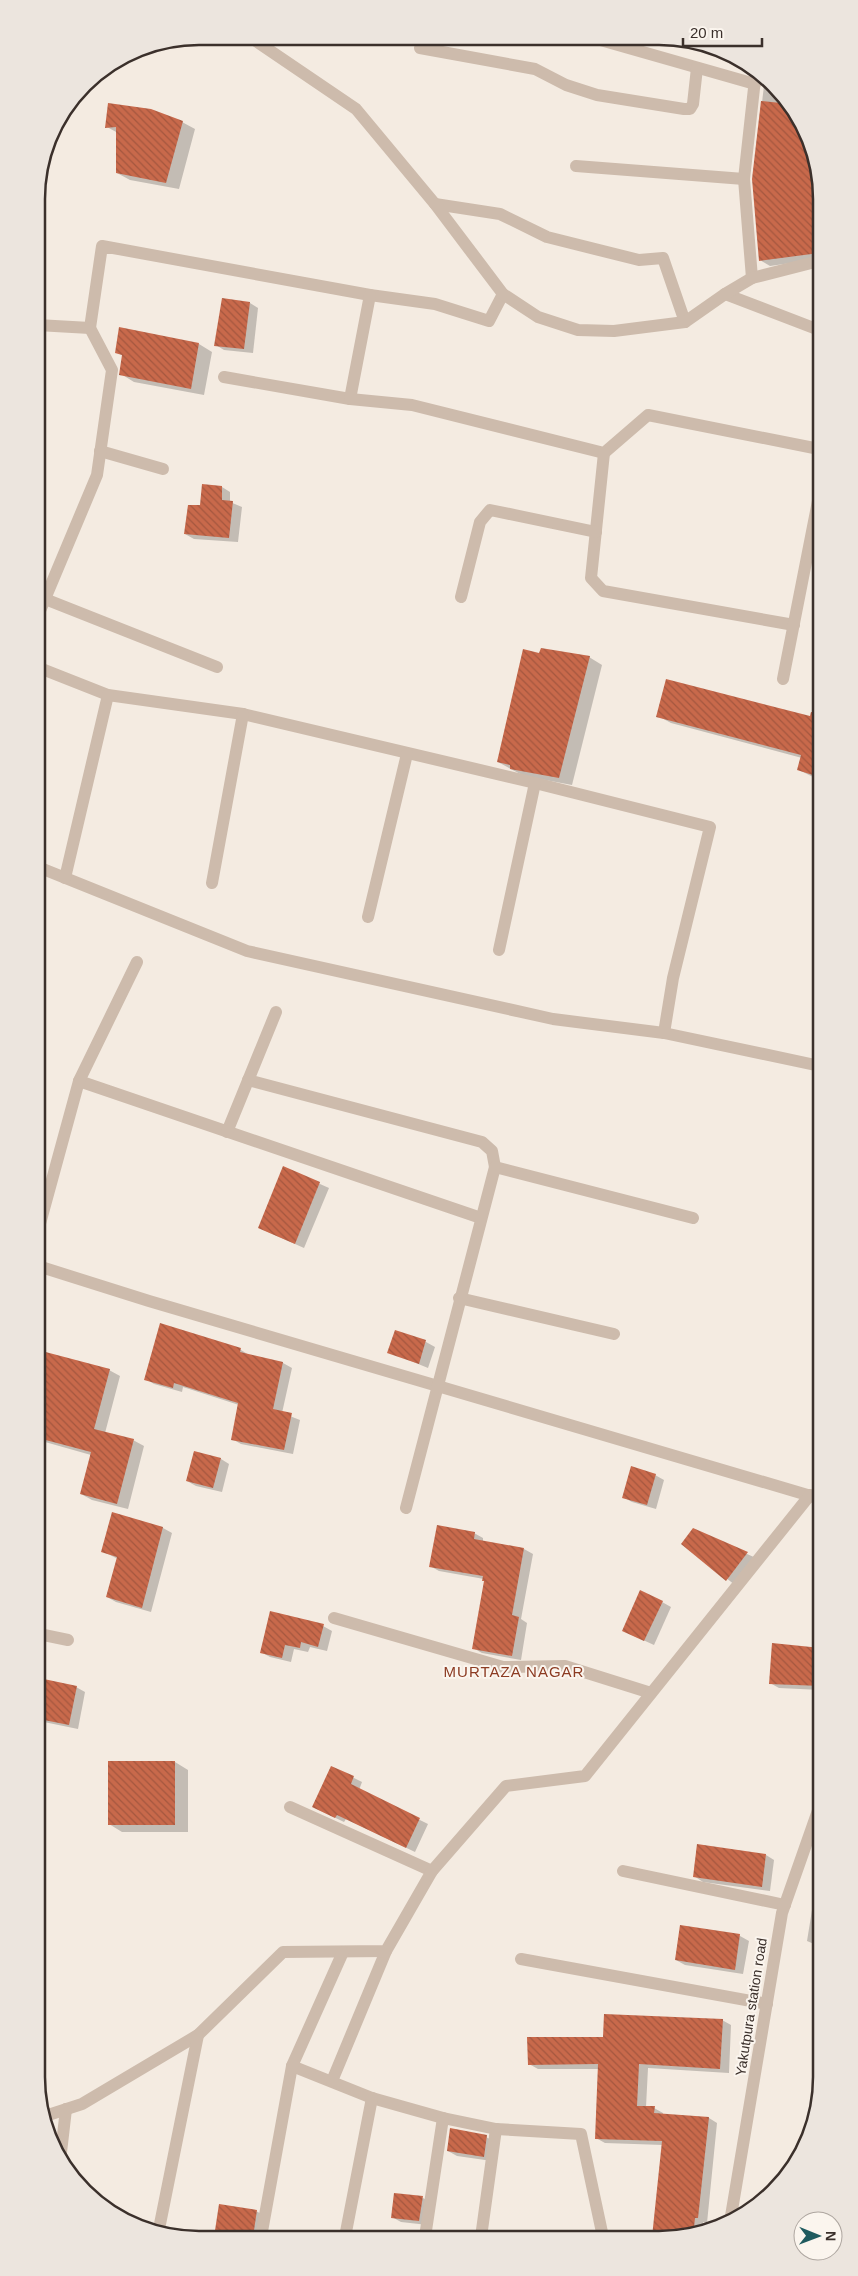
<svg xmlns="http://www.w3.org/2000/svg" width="858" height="2276" font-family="Helvetica,sans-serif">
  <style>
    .shadow { fill: #0003 }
    .building { fill: url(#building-back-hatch) }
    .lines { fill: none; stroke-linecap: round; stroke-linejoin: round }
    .minor { stroke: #cdbbac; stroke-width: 12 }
    .tertiary { stroke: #cdbbac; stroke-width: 12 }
    .labels { text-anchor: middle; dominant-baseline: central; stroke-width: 4; stroke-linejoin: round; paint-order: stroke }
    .street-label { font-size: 14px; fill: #3b302b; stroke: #fbf5ee }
    .neighbourhood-label { font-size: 15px; letter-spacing: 1px; fill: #8c3b22; stroke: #fbf5ee }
    .rim { fill: none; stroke: #3b302b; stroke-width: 2.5 }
  </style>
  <defs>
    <pattern id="building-back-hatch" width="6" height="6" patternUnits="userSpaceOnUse" patternTransform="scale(1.25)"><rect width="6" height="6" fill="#c8694b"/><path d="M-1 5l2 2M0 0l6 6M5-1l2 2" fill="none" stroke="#a4573f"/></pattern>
  </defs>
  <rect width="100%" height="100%" fill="#f4ebe1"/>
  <g class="shadow">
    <polygon points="765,77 774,84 800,118 819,167 819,259 770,266 760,260 753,179"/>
    <polygon points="182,122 195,129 179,189 130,180 117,173 118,133 107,127"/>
    <polygon points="819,289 819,321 813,318"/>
    <polygon points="250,303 258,308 253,353 224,350 216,345"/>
    <polygon points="120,329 199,344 212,352 204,395 134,382 121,374 123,356 117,352"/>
    <polygon points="222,487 230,492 230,502 242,507 238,542 194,539 185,534 201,507"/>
    <polygon points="540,655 589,657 602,665 572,785 524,776 498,762"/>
    <polygon points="667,681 819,720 819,780 799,770 802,758 671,723 658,716"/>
    <polygon points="284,1168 329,1188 304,1248 259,1228"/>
    <polygon points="161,1324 241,1350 249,1355 283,1363 292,1368 282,1413 300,1420 293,1454 241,1444 232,1439 239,1405 183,1387 182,1392 154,1384 146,1379"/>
    <polygon points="396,1332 426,1342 435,1347 428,1368 389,1352"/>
    <polygon points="38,1351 109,1370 120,1376 105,1433 133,1440 144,1446 128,1509 92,1500 81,1494 91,1455 38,1440"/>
    <polygon points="221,1459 229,1464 222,1492 196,1486 187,1481"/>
    <polygon points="655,1475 664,1480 656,1509 632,1502 623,1497"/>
    <polygon points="113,1514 163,1528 172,1533 151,1612 116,1602 107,1597 118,1559 102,1551"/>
    <polygon points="693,1530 756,1558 735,1585 683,1544"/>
    <polygon points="474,1533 483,1538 483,1542 524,1549 533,1554 521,1619 527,1623 521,1660 482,1653 473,1648 485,1581 484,1579 439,1571 430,1566"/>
    <polygon points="662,1602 671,1607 654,1645 632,1635"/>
    <polygon points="323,1626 332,1631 327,1651 310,1647 308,1652 294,1649 291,1662 270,1657 261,1652"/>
    <polygon points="821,1650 821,1690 779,1688 770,1683"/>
    <polygon points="39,1680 76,1687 85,1692 78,1729 39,1721"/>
    <polygon points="175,1762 188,1770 188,1832 122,1832 109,1824"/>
    <polygon points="332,1767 362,1782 359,1790 428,1824 415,1852 346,1819 344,1822 313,1807"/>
    <polygon points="766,1855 774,1860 770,1891 703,1882 694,1876"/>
    <polygon points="821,1889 821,1947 807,1941 812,1910 818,1911"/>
    <polygon points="681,1926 740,1936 749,1941 743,1974 685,1965 676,1960"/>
    <polygon points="722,2020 731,2025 729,2073 648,2068 646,2107 654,2108 663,2113 663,2115 709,2118 717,2123 707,2223 703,2222 702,2232 691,2237 630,2237 631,2231 654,2233 663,2145 605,2143 596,2138 599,2069 538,2069 529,2064 604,2038"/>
    <polygon points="486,2137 495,2142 492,2161 457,2156 448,2151"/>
    <polygon points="423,2198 431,2203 428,2225 401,2222 392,2217"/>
    <polygon points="256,2211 265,2216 262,2237 215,2237"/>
  </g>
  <g class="building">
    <polygon points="761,101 790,104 800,118 819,167 819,253 759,261 752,179"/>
    <polygon points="108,103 151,109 183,121 166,183 116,173 116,127 105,128"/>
    <polygon points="222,298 250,302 244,349 214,346"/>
    <polygon points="119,327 199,343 191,389 119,375 122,355 115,353"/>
    <polygon points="202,484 222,486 222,500 233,501 229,538 184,534 188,505 200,505"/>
    <polygon points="541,648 590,656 559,778 510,769 510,765 497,762 523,649 539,653"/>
    <polygon points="666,679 810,716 811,712 819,712 819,777 797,770 801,755 656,717"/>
    <polygon points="283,1166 320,1182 295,1244 258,1228"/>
    <polygon points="160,1323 241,1348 240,1352 283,1362 273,1409 292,1413 284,1450 231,1440 238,1403 174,1383 173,1388 144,1380"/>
    <polygon points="395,1330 426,1340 419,1364 387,1353"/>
    <polygon points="38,1350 110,1369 94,1429 134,1439 117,1504 80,1494 91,1452 38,1438"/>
    <polygon points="194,1451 221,1458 213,1488 186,1481"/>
    <polygon points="631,1466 656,1474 647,1505 622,1498"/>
    <polygon points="112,1512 163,1527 142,1608 106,1597 117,1557 101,1552"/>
    <polygon points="437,1525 475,1532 474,1539 524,1548 512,1615 519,1617 512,1656 472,1649 484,1581 482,1581 483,1576 429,1567"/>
    <polygon points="693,1528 748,1552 726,1581 681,1544"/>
    <polygon points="640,1590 663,1601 644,1641 622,1631"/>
    <polygon points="270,1611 324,1624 318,1647 301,1642 300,1648 285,1645 282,1658 260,1653"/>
    <polygon points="772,1643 821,1648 821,1686 769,1684"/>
    <polygon points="39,1678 77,1686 69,1725 39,1719"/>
    <rect x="108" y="1761" width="67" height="64"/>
    <polygon points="331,1766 354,1776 351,1784 420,1818 406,1848 337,1815 335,1818 312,1807"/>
    <polygon points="697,1844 766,1854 762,1887 693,1877"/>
    <polygon points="680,1925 740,1934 735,1970 675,1960"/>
    <polygon points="604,2014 723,2019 720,2069 639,2064 637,2106 655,2106 654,2113 709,2117 698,2218 695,2218 693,2236 652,2237 662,2141 595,2139 598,2064 528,2065 527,2037 603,2037"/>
    <polygon points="450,2128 487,2135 484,2157 447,2151"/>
    <polygon points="394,2193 423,2196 419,2221 391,2218"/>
    <polygon points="219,2204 257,2210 253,2237 214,2237"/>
  </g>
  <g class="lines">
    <g class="minor">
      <polyline points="597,39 755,84"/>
      <polyline points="420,48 535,69 566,85 597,95 684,109 690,109 693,104 697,68"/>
      <polyline points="576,166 744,179"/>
      <polyline points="435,204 500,214 547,237 639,260 663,258 685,322"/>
      <polyline points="752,278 744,179 756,70"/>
      <polyline points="725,294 819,330"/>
      <polyline points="37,325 90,328 102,246 370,295 435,304 489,321 503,294"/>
      <polyline points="224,377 350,399 412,405 604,453 648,415 819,449"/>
      <polyline points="350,399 370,295"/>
      <polyline points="100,451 163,469"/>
      <polyline points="604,453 591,578 603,591 794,625"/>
      <polyline points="461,597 480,522 490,510 596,532"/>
      <polyline points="45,599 217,667"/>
      <polyline points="37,618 97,475 112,370 90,328"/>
      <polyline points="37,667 108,695 243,714 535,783 710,827 673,978 664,1033"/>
      <polyline points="783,679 819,496"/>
      <polyline points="38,867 247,951 553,1019 664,1033 820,1066"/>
      <polyline points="65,878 108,695"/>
      <polyline points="212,883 243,714"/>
      <polyline points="368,917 407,754"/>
      <polyline points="499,950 535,783"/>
      <polyline points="248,1080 482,1142 492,1151 495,1167 693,1218"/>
      <polyline points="79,1081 481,1218"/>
      <polyline points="227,1132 276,1012"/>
      <polyline points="38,1231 79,1081 137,962"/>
      <polyline points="38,1266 149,1301 821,1499"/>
      <polyline points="459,1298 614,1334"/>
      <polyline points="406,1508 495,1167"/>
      <polyline points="334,1618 503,1667 565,1666 651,1693"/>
      <polyline points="39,1634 68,1640"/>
      <polyline points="290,1807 432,1871"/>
      <polyline points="623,1871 785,1905"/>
      <polyline points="521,1959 767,2004"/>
      <polyline points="292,2066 372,2098 443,2118 496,2129 581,2134 603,2237"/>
      <polyline points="332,2081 386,1951"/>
      <polyline points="42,2117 82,2104 198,2035 283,1952 386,1951 432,1871 506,1786 585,1776 810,1495"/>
      <polyline points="60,2161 66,2109"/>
      <polyline points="158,2234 198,2035"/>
      <polyline points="261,2237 292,2066 343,1952"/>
      <polyline points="345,2237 372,2098"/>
      <polyline points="425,2237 443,2118"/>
      <polyline points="481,2237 496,2129"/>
    </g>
    <g class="tertiary">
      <polyline points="250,37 356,109 435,204 503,294 538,317 578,330 614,331 685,322 725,294 752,278 819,261"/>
      <polyline points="730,2222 782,1913 821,1802"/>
    </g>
  </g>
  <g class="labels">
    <g class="street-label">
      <text transform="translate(751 2007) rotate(-81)">Yakutpura station road</text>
    </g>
    <g class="neighbourhood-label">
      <text x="514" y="1671">MURTAZA NAGAR</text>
    </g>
  </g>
  <path d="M0 0H858V2276H0ZM199 45H659A154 154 0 0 1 813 199V2077A154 154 0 0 1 659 2231H199A154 154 0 0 1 45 2077V199A154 154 0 0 1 199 45Z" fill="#ece5de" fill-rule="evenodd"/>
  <path class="rim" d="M199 45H659A154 154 0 0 1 813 199V2077A154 154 0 0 1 659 2231H199A154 154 0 0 1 45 2077V199A154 154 0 0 1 199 45Z"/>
  <g transform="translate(818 2236) rotate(91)"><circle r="24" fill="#fbf5ee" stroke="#aea6a0"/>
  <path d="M0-4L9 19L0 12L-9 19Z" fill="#1f5a5e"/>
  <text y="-8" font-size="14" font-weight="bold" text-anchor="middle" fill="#3b302b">N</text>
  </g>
  <path d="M683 38v8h79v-8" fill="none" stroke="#3b302b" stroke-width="2.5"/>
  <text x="690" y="38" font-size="15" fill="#3b302b" stroke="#fbf5ee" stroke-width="4" paint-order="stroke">20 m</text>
</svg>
